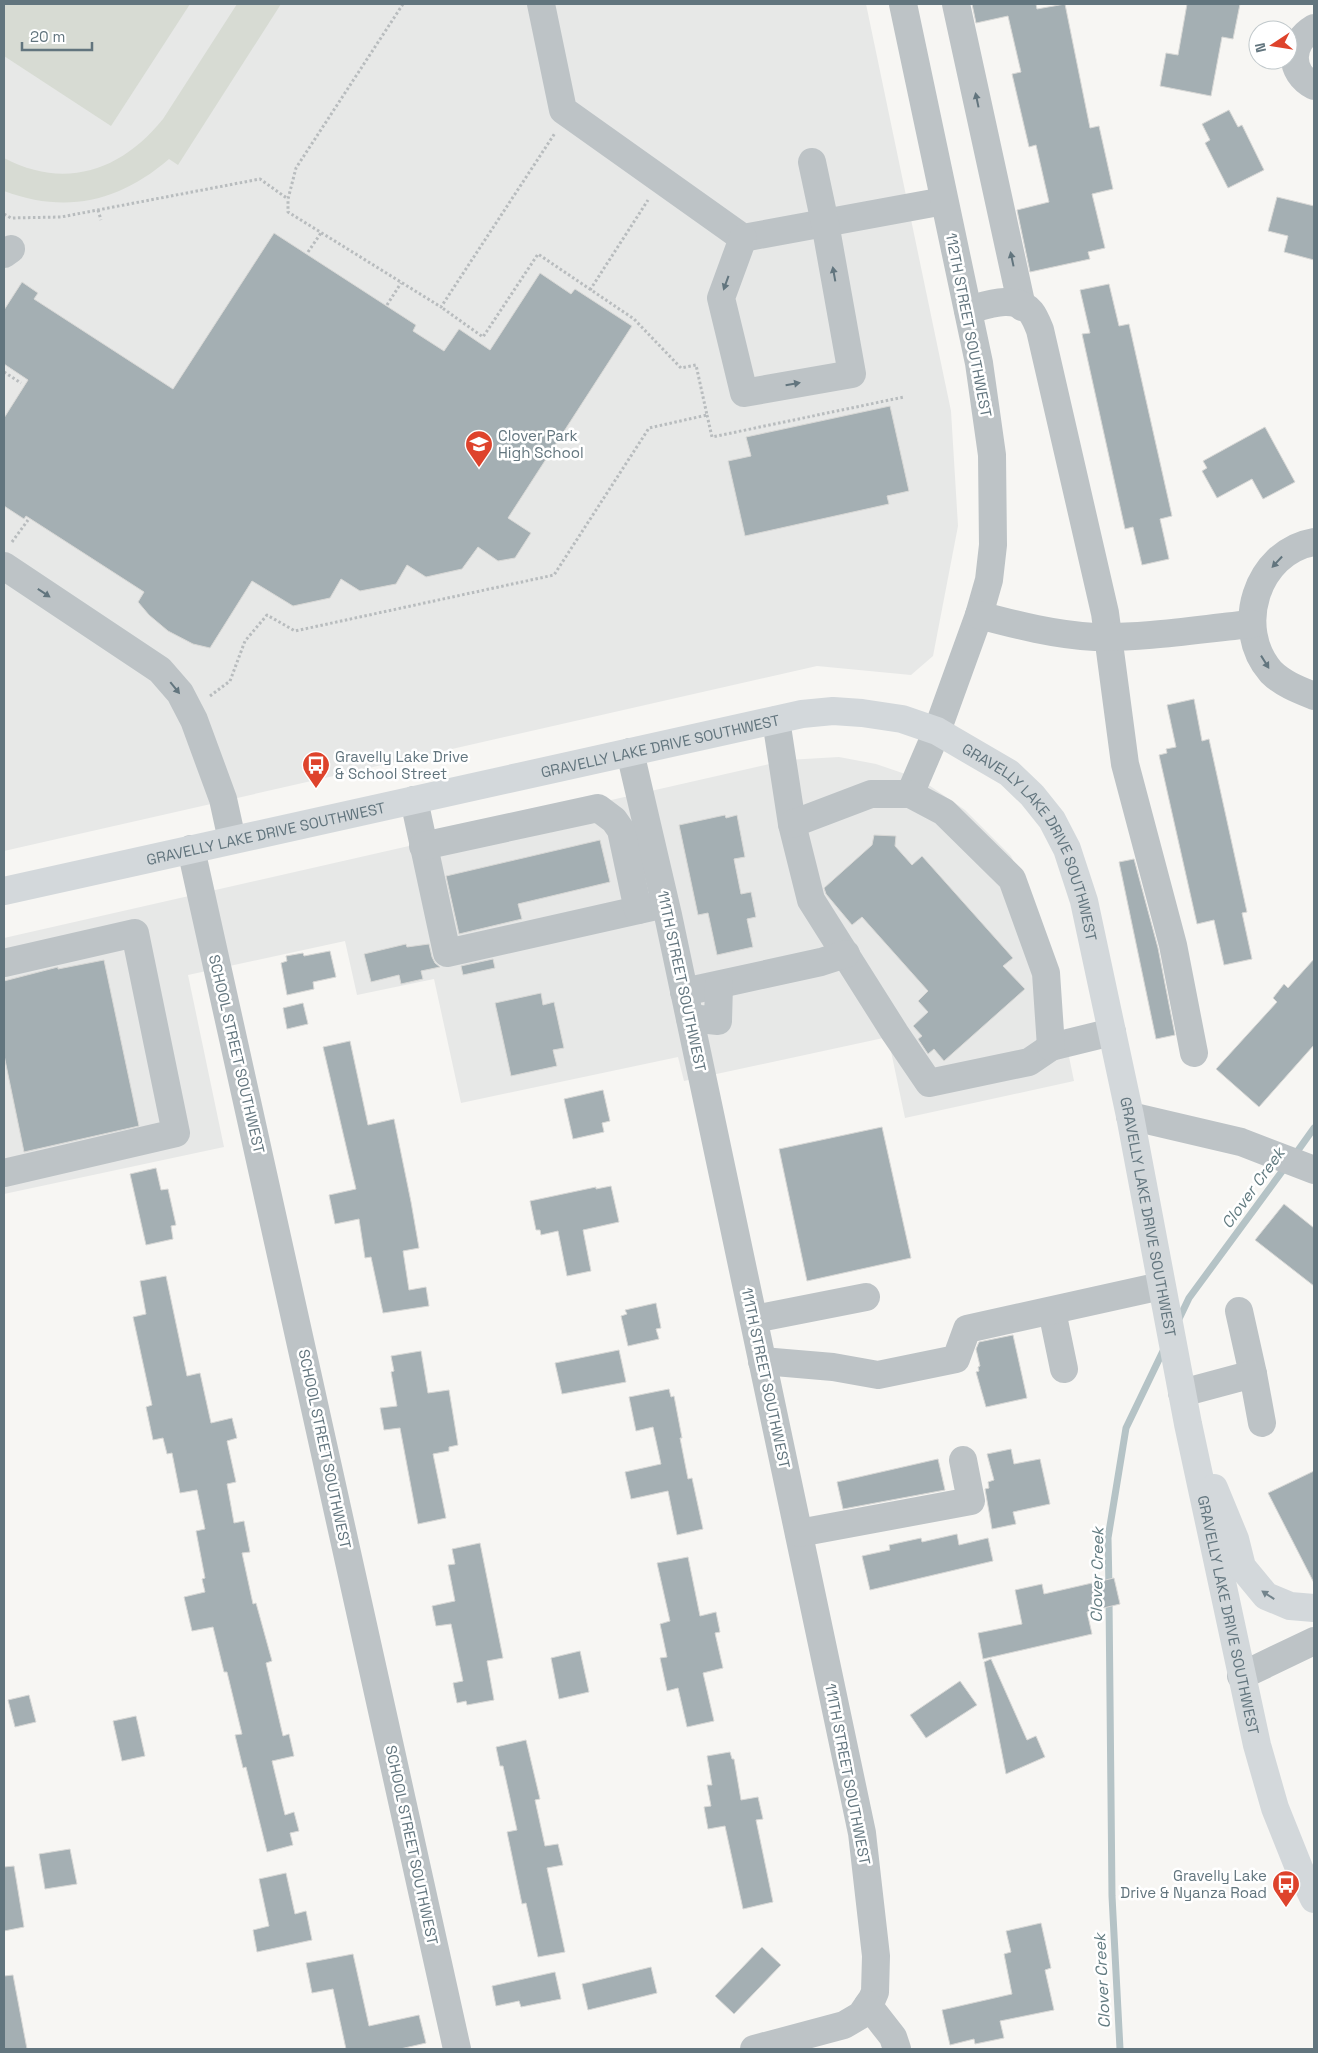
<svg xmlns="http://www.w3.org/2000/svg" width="1318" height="2053" font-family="'Space Grotesk',sans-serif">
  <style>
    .built { fill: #e7e8e7 }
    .green { fill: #d7dbd3 }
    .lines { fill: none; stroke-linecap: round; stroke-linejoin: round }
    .stream { stroke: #b5c3c6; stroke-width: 7 }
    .building { fill: #a4afb3; stroke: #d8d8d6 }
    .path { stroke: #b8bcbe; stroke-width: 3; stroke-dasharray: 2.5 2.5; stroke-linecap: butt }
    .minor { stroke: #bdc3c6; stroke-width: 28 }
    .major { stroke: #d3d8db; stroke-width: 28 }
    .oneway { fill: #62757e }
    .oneway2 { fill: #73848c }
    .labels { text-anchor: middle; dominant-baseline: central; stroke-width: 5; stroke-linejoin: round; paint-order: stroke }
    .street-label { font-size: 15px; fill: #62757e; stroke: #fff }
    .poi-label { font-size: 15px; fill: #62757e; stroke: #fff; text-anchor: start }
    .water-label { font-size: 16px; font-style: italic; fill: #627b80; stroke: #fff }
  </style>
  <rect width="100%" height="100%" fill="#f7f6f3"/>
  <g class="built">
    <polygon points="4,4 866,4 951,411 958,526 933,656 911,675 817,666 4,851"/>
    <polygon points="839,757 876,764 920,779 965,810 1011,856 1041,919 1074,1081 905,1118 888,1037 684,1081 678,1057 461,1103 434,979 357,995 345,941 188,975 224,1147 4,1194 4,938 787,760"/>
  </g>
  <g class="green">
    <polygon points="4,4 190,4 111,126 4,56"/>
    <path d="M237 4H281L178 165 169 159C119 202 66 214 4 191V158C65 190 121 171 163 119Z"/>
  </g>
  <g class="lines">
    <g class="stream">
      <polyline points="1294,1156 1314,1128"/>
      <polyline points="1178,1321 1189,1298 1286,1166"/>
      <polyline points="1109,1588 1108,1538 1126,1428 1164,1349"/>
      <polyline points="1109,1599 1112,1896 1120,2049"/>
    </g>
  </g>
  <g class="building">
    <polygon points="972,4 1036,4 1037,9 1065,4 1090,128 1099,126 1113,189 1092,194 1105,248 1088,252 1090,259 1030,272 1017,210 1049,202 1036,145 1029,147 1012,74 1021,72 1008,16 976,23"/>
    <polygon points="1187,4 1240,4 1233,39 1222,37 1211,96 1160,86 1166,53 1178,55"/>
    <polygon points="1229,110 1238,127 1242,125 1264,170 1228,188 1205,143 1210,140 1202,124"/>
    <polygon points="1277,197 1314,206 1314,260 1284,252 1288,236 1268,231"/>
    <polygon points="274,233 416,325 413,331 444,351 459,329 490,350 540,273 571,294 575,289 632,326 508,518 531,533 515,558 498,561 478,547 462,569 426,577 407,565 396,584 360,591 341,579 330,598 293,606 252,581 210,648 193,644 168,631 149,615 138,602 144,592 26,516 24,519 4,506 4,418 28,380 4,364 4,310 22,282 38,293 34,299 173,389"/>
    <polygon points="1109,284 1119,326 1129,324 1172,516 1160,519 1169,559 1142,565 1133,527 1125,529 1082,334 1090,333 1080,290"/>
    <polygon points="890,406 909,491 887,496 889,504 745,536 728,461 751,456 746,437"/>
    <polygon points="1265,427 1295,482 1263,499 1252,479 1217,498 1202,471 1207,468 1203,461"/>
    <polygon points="1194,699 1202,741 1209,739 1247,912 1242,913 1252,959 1224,965 1214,920 1197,924 1159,755 1167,753 1166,749 1176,747 1167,705"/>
    <polygon points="725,815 726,818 737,815 745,857 734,859 741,894 751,892 756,917 747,919 753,947 717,955 708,913 698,915 679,825"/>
    <polygon points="874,835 896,836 895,846 912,865 922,856 1013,958 1003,966 1025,989 944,1061 934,1049 928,1054 918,1039 922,1036 913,1026 928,1012 918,1001 928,991 862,917 852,925 826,894 824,888 872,845"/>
    <polygon points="600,840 610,882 518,904 522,919 459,934 446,876"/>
    <polygon points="1134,859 1158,948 1175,1035 1156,1039 1119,862"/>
    <polygon points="406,944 407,947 429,944 432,957 435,963 440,967 421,971 423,979 401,984 399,975 371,982 364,954"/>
    <polygon points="330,951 336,977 313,982 314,989 287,995 281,963 287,961 286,956 303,953 304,956"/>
    <polygon points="493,959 495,968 463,975 461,966"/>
    <polygon points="1314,959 1314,1045 1259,1107 1216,1069 1277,1002 1273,998 1284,984 1288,988"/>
    <polygon points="104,960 139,1126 24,1152 4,1055 4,981 58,967 58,969"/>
    <polygon points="541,993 543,1005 554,1002 564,1048 553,1050 557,1066 511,1076 495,1003"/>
    <polygon points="303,1003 308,1024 287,1029 283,1008"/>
    <polygon points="350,1041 368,1125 394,1119 411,1202 419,1248 403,1251 409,1290 426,1287 429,1306 383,1313 371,1257 365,1258 359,1219 335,1224 329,1195 356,1189 323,1047"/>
    <polygon points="603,1090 610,1121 602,1123 604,1132 573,1139 564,1099"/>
    <polygon points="882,1127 911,1258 807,1281 779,1149"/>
    <polygon points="156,1168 161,1190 168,1189 176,1225 171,1226 173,1239 146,1245 130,1174"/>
    <polygon points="611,1186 619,1222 583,1230 591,1271 567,1276 558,1231 541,1235 540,1230 536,1230 530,1201 596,1187 596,1189"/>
    <polygon points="1284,1204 1314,1228 1314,1286 1255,1240"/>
    <polygon points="166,1276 187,1376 200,1373 211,1423 232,1418 237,1438 227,1441 236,1482 227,1484 234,1523 244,1521 250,1552 242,1553 253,1604 256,1603 272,1661 266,1663 283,1736 289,1734 294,1756 272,1761 285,1815 294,1812 299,1831 290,1833 293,1845 267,1852 246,1767 243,1768 235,1735 242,1734 227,1672 224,1672 213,1627 192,1631 184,1597 205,1592 202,1579 205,1578 196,1531 205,1529 197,1490 180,1493 172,1453 167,1454 163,1438 153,1440 146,1407 152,1405 133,1317 146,1314 140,1281"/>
    <polygon points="656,1303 661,1328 656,1329 659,1339 628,1346 621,1316 627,1314 625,1310"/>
    <polygon points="1013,1335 1027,1398 986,1407 976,1372 979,1371 978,1367 980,1366 976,1349 979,1342"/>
    <polygon points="619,1350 626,1382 562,1394 555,1363"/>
    <polygon points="421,1351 428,1393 449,1390 458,1445 449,1447 449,1451 433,1454 446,1518 418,1524 400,1428 384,1430 380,1408 397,1406 391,1372 394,1371 391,1356"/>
    <polygon points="669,1389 671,1397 674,1396 682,1438 680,1438 688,1479 692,1478 703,1529 677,1535 668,1491 631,1499 625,1472 661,1464 653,1427 636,1431 629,1397"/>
    <polygon points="1011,1449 1014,1464 1040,1459 1050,1504 1013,1512 1016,1524 992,1529 985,1489 989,1488 988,1482 994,1480 987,1454"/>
    <polygon points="938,1459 945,1490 843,1509 837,1482"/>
    <polygon points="1314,1471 1314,1583 1268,1493"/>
    <polygon points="957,1534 959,1545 988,1538 993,1561 870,1590 862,1556 890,1550 889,1545 921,1538 922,1542"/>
    <polygon points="480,1543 503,1658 487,1661 494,1700 467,1705 466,1701 457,1703 453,1683 463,1681 451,1624 436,1626 432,1606 455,1601 448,1565 455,1564 452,1549"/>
    <polygon points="688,1557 700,1616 716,1612 720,1632 715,1633 723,1668 703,1673 714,1721 687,1727 678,1688 667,1691 660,1658 667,1657 660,1624 670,1621 657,1563"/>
    <polygon points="1114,1578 1120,1604 1087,1612 1092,1634 983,1659 978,1633 1022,1624 1015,1590 1042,1584 1044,1594"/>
    <polygon points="580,1651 589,1692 559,1699 551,1658"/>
    <polygon points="991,1659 1027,1740 1036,1736 1045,1757 1006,1774 984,1662"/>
    <polygon points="960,1681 977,1705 926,1738 910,1715"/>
    <polygon points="29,1695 36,1722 15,1727 8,1700"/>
    <polygon points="136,1716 145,1756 122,1761 113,1721"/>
    <polygon points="526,1740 540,1799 535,1800 545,1846 558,1844 563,1865 547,1868 565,1952 538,1957 526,1903 522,1904 507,1832 517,1830 503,1766 500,1766 496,1747"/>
    <polygon points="730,1752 732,1759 734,1759 741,1800 758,1797 763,1819 756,1820 773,1902 743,1909 725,1826 708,1829 704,1807 711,1806 707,1785 712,1785 707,1756"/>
    <polygon points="70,1849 77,1884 45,1889 39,1854"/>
    <polygon points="14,1866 24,1927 4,1931 4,1867"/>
    <polygon points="286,1873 295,1914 306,1911 312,1940 257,1952 253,1930 269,1926 259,1879"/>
    <polygon points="1041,1923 1051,1968 1045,1970 1054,2010 1000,2021 1004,2038 975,2044 974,2039 950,2045 942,2010 1012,1994 1004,1954 1011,1952 1006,1931"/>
    <polygon points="762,1947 781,1965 734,2014 715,1996"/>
    <polygon points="353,1954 369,2026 419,2015 426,2043 400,2049 346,2049 333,1989 312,1993 306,1963"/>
    <polygon points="651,1967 657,1993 588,2010 582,1984"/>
    <polygon points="555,1972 561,1999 521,2007 519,2001 496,2006 492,1986"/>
    <polygon points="13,1975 27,2049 4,2049 4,1976"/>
  </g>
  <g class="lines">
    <g class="path">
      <polyline points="403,4 296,168 288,199 288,212 441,307 555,133"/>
      <polyline points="98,210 101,220"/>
      <polyline points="4,214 11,218 61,217 260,179 288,199"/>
      <polyline points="308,252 321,233"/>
      <polyline points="590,290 648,200"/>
      <polyline points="387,305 401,283"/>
      <polyline points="4,372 21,383"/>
      <polyline points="707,415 712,437 904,397"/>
      <polyline points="12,542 28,520"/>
      <polyline points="210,696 230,681 245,641 267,615 295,631 554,575 649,428 707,415 696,365 681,368 634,319 538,254 483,337 441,307"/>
    </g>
    <g class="minor">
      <polyline points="541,4 563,110 743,238 944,201"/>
      <polyline points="903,4 979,363 992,455 993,545 989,580 979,615 937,731 910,794"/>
      <polyline points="956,4 1022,307"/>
      <path d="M1314 28C1289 43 1288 72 1314 86"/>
      <polyline points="743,238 721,298 744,393 852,374 825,223 812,162"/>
      <polyline points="4,254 11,249"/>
      <path d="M968 310C987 305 1015 294 1031 312 1035 317 1038 325 1040 330L1105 613 1125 764 1173 945 1194 1053"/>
      <path d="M1314 542C1256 552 1233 629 1271 672 1283 684 1299 690 1314 696"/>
      <polyline points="4,566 160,670 180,693 194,720 223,799 232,840"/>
      <path d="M979 615C1016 625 1056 635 1095 637 1147 638 1200 629 1252 624"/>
      <polyline points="776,720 792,824 811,900 895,1033 929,1083 1029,1062 1051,1047 1112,1032"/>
      <polyline points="630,752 668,915 862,1833 876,1956 875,1992 872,1999 861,2015 844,2025 754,2049"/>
      <polyline points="414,800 447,953 665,904"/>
      <polyline points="792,824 871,794 910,794 944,812 1012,879 1046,973 1051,1047"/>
      <polyline points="423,846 598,808 614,820 621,830 638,910"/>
      <polyline points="191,849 457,2049"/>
      <polyline points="4,963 135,933 176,1133 4,1173"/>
      <polyline points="684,992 821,962 846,954"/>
      <polyline points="690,1018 718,1021 719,985"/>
      <polyline points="1130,1116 1241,1142 1314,1170"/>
      <polyline points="1052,1311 1064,1369"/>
      <polyline points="1239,1311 1253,1374"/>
      <polyline points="754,1319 866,1297"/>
      <polyline points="762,1361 833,1367 878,1375 956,1359 967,1329 1161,1286"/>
      <polyline points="1182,1393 1253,1374 1262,1423"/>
      <polyline points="799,1533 971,1501 963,1460"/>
      <polyline points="1241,1676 1314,1641"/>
      <polyline points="868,2005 893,2037 897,2049"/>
    </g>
    <g class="major">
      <path id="s1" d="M4 891 802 714 833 711 862 713 902 719 937 731 1009 773 1032 795 1052 820 1067 849 1084 901 1130 1116 1188 1424 1257 1745 1275 1808 1299 1868 1314 1899"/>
      <polyline points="1214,1488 1235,1539 1242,1567 1266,1596 1290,1606 1314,1608"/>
    </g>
  </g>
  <defs><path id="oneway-solid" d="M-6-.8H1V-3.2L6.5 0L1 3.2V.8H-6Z" transform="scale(1.25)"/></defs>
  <g class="oneway">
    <use href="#oneway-solid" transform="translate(977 100) rotate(-102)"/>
    <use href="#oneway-solid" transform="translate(1012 259) rotate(-102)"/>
    <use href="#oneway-solid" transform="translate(834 274) rotate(-100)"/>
    <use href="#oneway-solid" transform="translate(726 283) rotate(110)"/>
    <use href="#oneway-solid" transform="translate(793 384) rotate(-10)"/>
    <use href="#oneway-solid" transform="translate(1277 562) rotate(133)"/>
    <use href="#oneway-solid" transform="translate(44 593) rotate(34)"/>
    <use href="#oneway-solid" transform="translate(1265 662) rotate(58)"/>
    <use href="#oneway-solid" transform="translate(175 688) rotate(51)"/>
  </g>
  <use class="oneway2" href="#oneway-solid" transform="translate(1268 1595) rotate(-147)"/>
  <defs>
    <g id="school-pin" transform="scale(1.4375)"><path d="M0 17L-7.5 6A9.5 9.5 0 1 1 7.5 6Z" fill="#de432c" stroke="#fff"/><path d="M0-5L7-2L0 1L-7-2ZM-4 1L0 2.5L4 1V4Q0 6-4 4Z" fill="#fff"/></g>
    <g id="bus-pin" transform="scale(1.4375)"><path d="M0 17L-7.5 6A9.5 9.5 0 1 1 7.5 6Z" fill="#de432c" stroke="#fff"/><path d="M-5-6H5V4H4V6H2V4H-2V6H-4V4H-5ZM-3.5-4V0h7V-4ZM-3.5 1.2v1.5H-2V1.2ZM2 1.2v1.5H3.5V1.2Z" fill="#fff"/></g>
  </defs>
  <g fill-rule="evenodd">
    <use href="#school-pin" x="479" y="444"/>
    <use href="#bus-pin" x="316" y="765"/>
    <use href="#bus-pin" x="1286" y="1884"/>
  </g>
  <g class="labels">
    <g class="street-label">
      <text transform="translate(969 325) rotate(79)">112TH STREET SOUTHWEST</text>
      <text stroke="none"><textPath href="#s1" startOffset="672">GRAVELLY LAKE DRIVE SOUTHWEST</textPath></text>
      <text stroke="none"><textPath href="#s1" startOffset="268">GRAVELLY LAKE DRIVE SOUTHWEST</textPath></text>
      <text stroke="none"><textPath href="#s1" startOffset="1108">GRAVELLY LAKE DRIVE SOUTHWEST</textPath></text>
      <text transform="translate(682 981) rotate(78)">111TH STREET SOUTHWEST</text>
      <text transform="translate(237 1054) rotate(77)">SCHOOL STREET SOUTHWEST</text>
      <text stroke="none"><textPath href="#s1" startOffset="1512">GRAVELLY LAKE DRIVE SOUTHWEST</textPath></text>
      <text transform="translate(766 1378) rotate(78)">111TH STREET SOUTHWEST</text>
      <text transform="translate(325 1449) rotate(78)">SCHOOL STREET SOUTHWEST</text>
      <text stroke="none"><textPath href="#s1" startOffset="1918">GRAVELLY LAKE DRIVE SOUTHWEST</textPath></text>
      <text transform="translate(848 1774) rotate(79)">111TH STREET SOUTHWEST</text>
      <text transform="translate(412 1845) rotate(78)">SCHOOL STREET SOUTHWEST</text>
    </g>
    <g class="poi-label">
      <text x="498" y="435">Clover Park<tspan x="498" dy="17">High School</tspan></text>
      <text x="335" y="756">Gravelly Lake Drive<tspan x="335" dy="17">&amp; School Street</tspan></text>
      <text x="1267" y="1875" text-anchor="end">Gravelly Lake<tspan x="1267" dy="17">Drive &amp; Nyanza Road</tspan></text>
    </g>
    <g class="water-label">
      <text transform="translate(1253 1188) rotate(-54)">Clover Creek</text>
      <text transform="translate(1097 1575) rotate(-89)">Clover Creek</text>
      <text transform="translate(1102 1981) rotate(-93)">Clover Creek</text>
    </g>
  </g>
  <rect width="1318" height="2053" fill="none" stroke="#62757e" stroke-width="10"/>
  <g transform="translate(1273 45) rotate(258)"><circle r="24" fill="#ffffff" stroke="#c0c8cb"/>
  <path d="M0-4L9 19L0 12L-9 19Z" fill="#de432c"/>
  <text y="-8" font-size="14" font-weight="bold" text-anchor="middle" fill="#62757e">N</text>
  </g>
  <path d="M22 42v8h70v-8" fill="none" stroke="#62757e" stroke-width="2.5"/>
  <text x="30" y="42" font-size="15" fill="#62757e" stroke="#ffffff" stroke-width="4" paint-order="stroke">20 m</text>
</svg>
